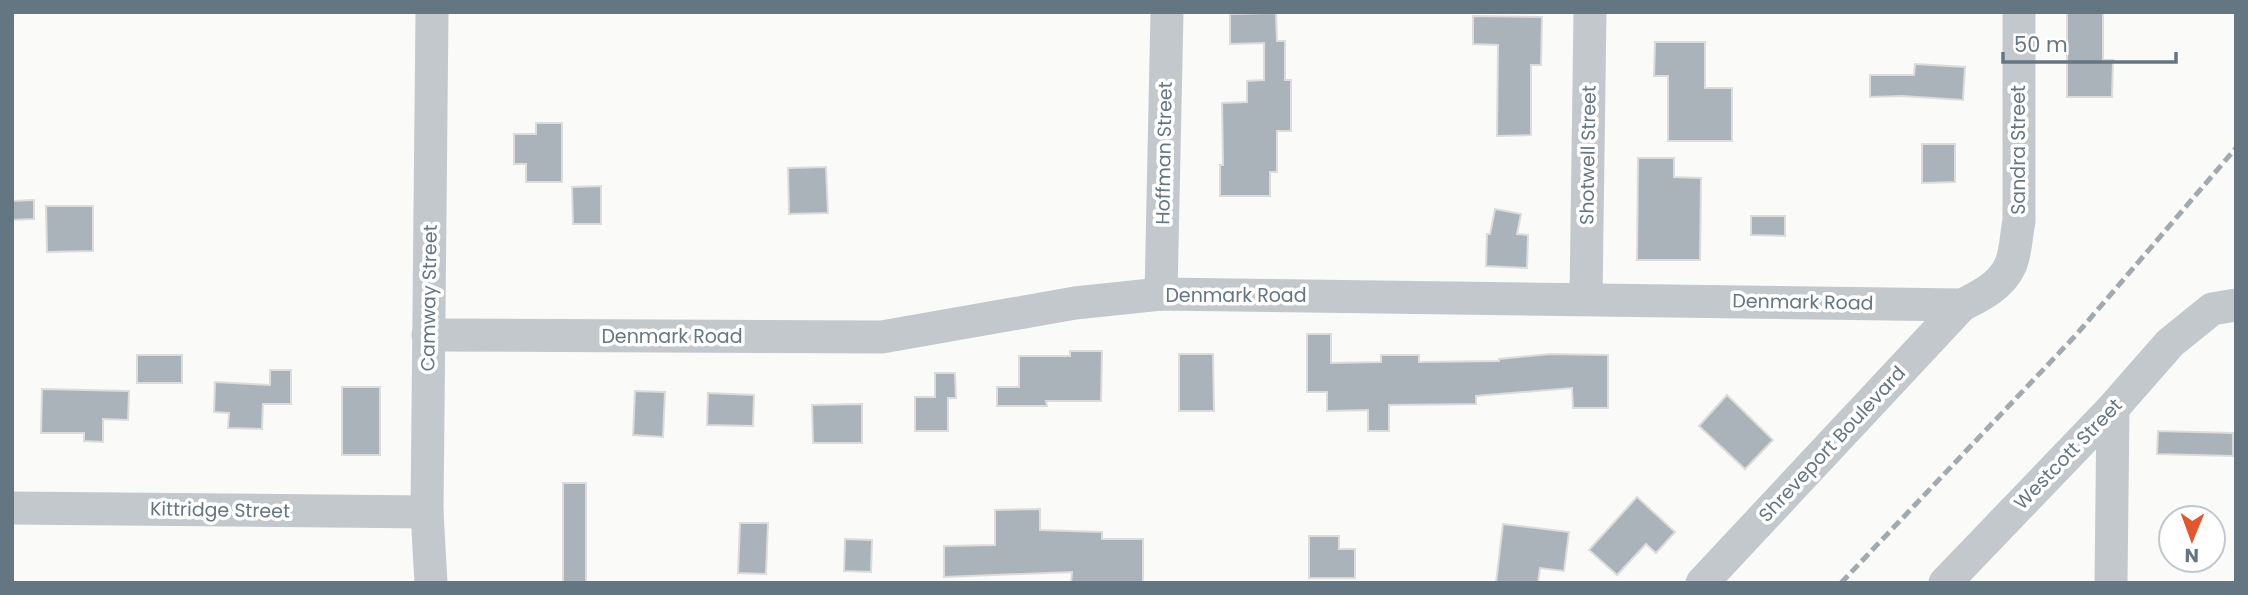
<svg xmlns="http://www.w3.org/2000/svg" width="2248" height="595" font-family="Poppins,sans-serif">
  <style>
    .building { fill: #aab3b9; stroke: #dcdcda; stroke-width: 2 }
    .lines { fill: none; stroke-linecap: round; stroke-linejoin: round }
    .minor { stroke: #c3c8cc; stroke-width: 33 }
    .rail { stroke: #a2aab0; stroke-width: 5; stroke-dasharray: 10 5; stroke-linecap: butt }
    .labels { text-anchor: middle; dominant-baseline: central; stroke-width: 7; stroke-linejoin: round; paint-order: stroke }
    .street-label { font-size: 19px; fill: #657683; stroke: #fff }
  </style>
  <rect width="100%" height="100%" fill="#fafaf8"/>
  <g class="building">
    <polygon points="2067,12 2103,12 2103,60 2113,60 2112,97 2067,97"/>
    <polygon points="1276,13 1277,41 1285,41 1285,80 1291,80 1291,131 1277,131 1277,172 1270,172 1270,196 1220,196 1220,165 1223,165 1222,103 1247,102 1247,81 1264,80 1264,43 1230,44 1230,14"/>
    <polygon points="1473,16 1542,17 1541,65 1531,65 1531,135 1497,136 1498,45 1473,44"/>
    <polygon points="1655,42 1705,42 1705,88 1732,88 1732,141 1668,141 1668,76 1654,76"/>
    <polygon points="1915,64 1965,67 1963,100 1902,96 1870,97 1870,75 1914,75"/>
    <polygon points="536,123 562,123 562,182 526,182 526,164 514,164 514,134 536,134"/>
    <polygon points="1922,144 1955,144 1955,182 1922,183"/>
    <polygon points="1638,158 1674,158 1674,177 1701,178 1700,260 1637,260"/>
    <polygon points="826,167 828,213 789,214 788,168"/>
    <polygon points="601,186 601,224 573,224 572,187"/>
    <polygon points="34,200 34,219 12,220 12,201"/>
    <polygon points="46,206 93,206 93,251 47,252"/>
    <polygon points="1495,209 1521,214 1517,234 1528,235 1527,268 1486,266 1487,234 1490,234"/>
    <polygon points="1751,216 1785,216 1785,236 1751,235"/>
    <polygon points="1307,334 1331,334 1331,363 1381,362 1381,355 1419,355 1419,362 1499,361 1499,359 1550,354 1608,355 1608,408 1573,408 1572,388 1476,396 1476,404 1389,405 1389,431 1368,431 1368,410 1327,411 1327,392 1307,392"/>
    <polygon points="1070,351 1102,351 1101,401 1046,401 1047,406 997,406 997,387 1019,387 1019,356 1070,356"/>
    <polygon points="1179,354 1213,354 1214,411 1179,411"/>
    <rect x="137" y="355" width="45" height="28"/>
    <polygon points="270,370 291,370 291,404 263,404 262,429 228,428 229,413 214,412 215,382 270,385"/>
    <polygon points="935,373 955,373 956,398 948,398 948,431 915,431 915,397 935,397"/>
    <rect x="342" y="387" width="38" height="68"/>
    <polygon points="42,389 129,391 128,420 103,419 103,442 84,441 84,433 41,433"/>
    <polygon points="635,391 665,392 663,437 633,435"/>
    <polygon points="708,393 754,395 753,426 707,425"/>
    <polygon points="1727,395 1773,440 1745,469 1699,426"/>
    <polygon points="862,404 862,443 813,443 812,405"/>
    <polygon points="2158,431 2233,433 2233,456 2157,454"/>
    <rect x="563" y="483" width="23" height="100"/>
    <polygon points="1637,497 1675,532 1656,553 1646,544 1617,575 1589,550"/>
    <polygon points="1040,509 1040,530 1102,532 1102,539 1143,539 1143,583 1071,583 1072,572 944,577 944,546 995,545 995,510"/>
    <polygon points="740,523 768,523 766,574 738,573"/>
    <polygon points="1503,524 1569,532 1564,571 1540,568 1538,583 1496,583"/>
    <polygon points="1309,536 1339,536 1339,549 1355,549 1355,578 1309,578"/>
    <polygon points="845,539 872,540 871,572 844,571"/>
  </g>
  <g class="lines">
    <g class="minor">
      <polyline points="1161,294 1167,12"/>
      <polyline points="1586,298 1590,12"/>
      <path d="M428 335 882 337 1075 303 1161 294 1962 305C1980 296 2001 286 2010 266 2016 254 2016 235 2019 221V12"/>
      <polyline points="12,508 427,512"/>
      <polyline points="431,583 427,512 432,12"/>
      <polyline points="1702,583 1962,305"/>
      <polyline points="1945,583 2113,408 2170,343 2212,309 2236,305"/>
      <polyline points="2111,583 2113,408"/>
    </g>
    <polyline class="rail" points="1841,583 2076,335 2236,148"/>
  </g>
  <g class="labels">
    <g class="street-label">
      <text transform="translate(2018 150) rotate(-90)">Sandra Street</text>
      <text transform="translate(1164 153) rotate(-89)">Hoffman Street</text>
      <text transform="translate(1588 155) rotate(-89)">Shotwell Street</text>
      <text x="1236" y="295">Denmark Road</text>
      <text transform="translate(429 298) rotate(-89)">Camway Street</text>
      <text transform="translate(1803 302) rotate(1)">Denmark Road</text>
      <text x="672" y="336">Denmark Road</text>
      <text transform="translate(1832 444) rotate(-47)">Shreveport Boulevard</text>
      <text transform="translate(2068 454) rotate(-46)">Westcott Street</text>
      <text transform="translate(220 510) rotate(1)">Kittridge Street</text>
    </g>
  </g>
  <rect width="2248" height="595" fill="none" stroke="#657683" stroke-width="28"/>
  <g transform="translate(2192 539) rotate(181)"><circle r="33" fill="#ffffff" stroke="#c1c8cd" stroke-width="2"/>
  <path d="M0-5L12 26L0 18L-12 26Z" fill="#e4572e"/>
  <text y="-10" font-size="19" font-weight="bold" text-anchor="middle" fill="#657683">N</text>
  </g>
  <path d="M2003 52v10h173v-10" fill="none" stroke="#657683" stroke-width="3.5"/>
  <text x="2014" y="52" font-size="21" fill="#657683" stroke="#ffffff" stroke-width="5" paint-order="stroke">50 m</text>
</svg>
